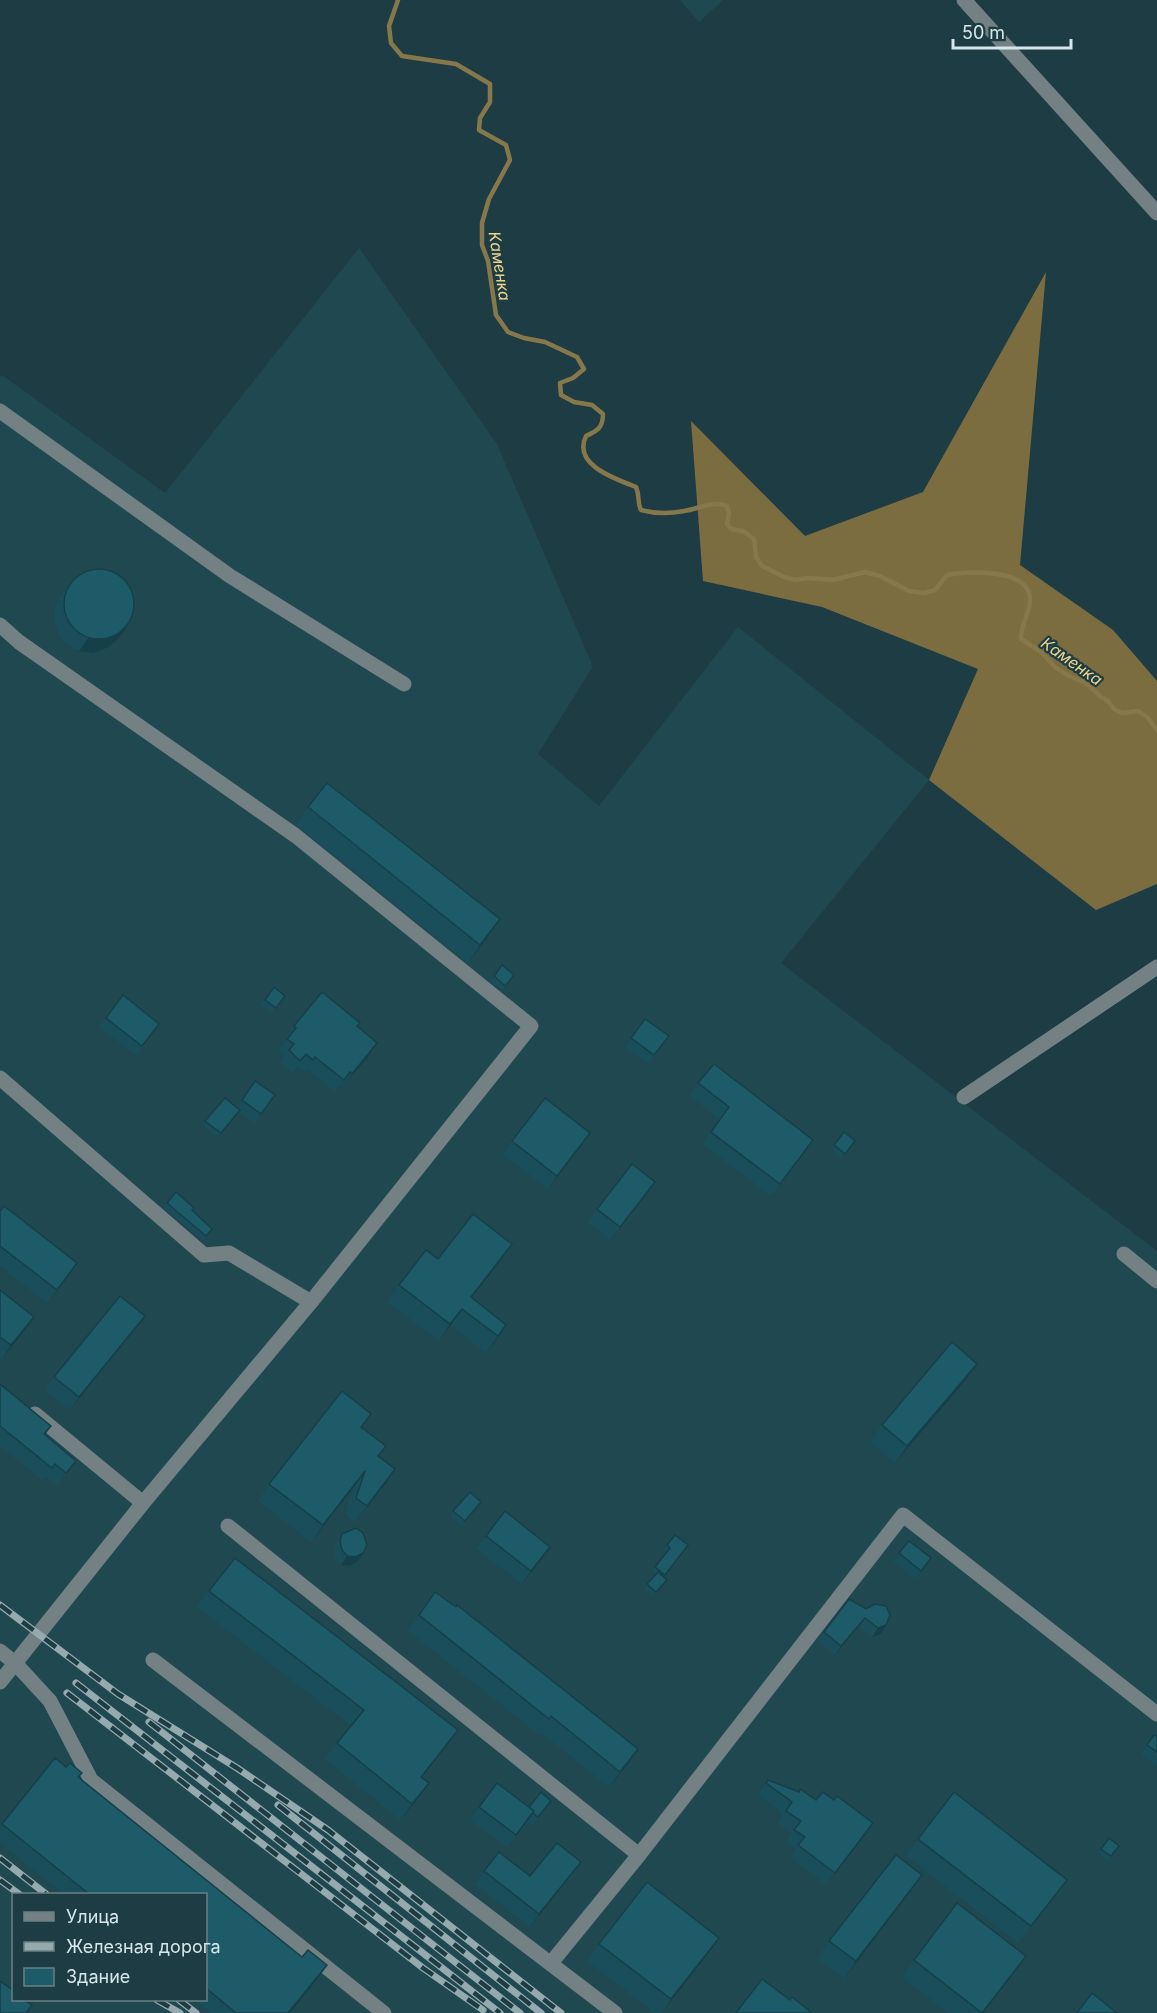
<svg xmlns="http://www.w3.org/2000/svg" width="1157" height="2013" font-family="Inter,sans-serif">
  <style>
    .built { fill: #204851; fill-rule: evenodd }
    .forest { fill: #7c6d41 }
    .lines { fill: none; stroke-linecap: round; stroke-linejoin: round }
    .stream { stroke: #87784b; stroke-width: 4.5 }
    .minor { stroke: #738184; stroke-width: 15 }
    .rail-casing { stroke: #94aaaf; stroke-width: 7 }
    .rail { stroke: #1e3c43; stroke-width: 4.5; stroke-dasharray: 14; stroke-linecap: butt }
    .wall { fill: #1a4e5a }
    .shaded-wall { fill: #15404a }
    .building { fill: #1e5b69; stroke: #15404a; stroke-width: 1.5 }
    .labels { text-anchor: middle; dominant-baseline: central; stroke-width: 4.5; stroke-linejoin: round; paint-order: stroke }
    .water-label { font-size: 16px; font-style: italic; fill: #edd48c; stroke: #1e3c43 }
  </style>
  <rect width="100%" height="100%" fill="#1e3c43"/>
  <g class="built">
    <polygon points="680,0 723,0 699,22"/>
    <path d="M359 248 497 444 591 662 592 668 538 754 599 806 738 627 929 780 781 963 1157 1251V2013H0V378L2 375 165 493ZM14 1894H206V2000H14Z"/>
  </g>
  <polygon class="forest" points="1046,272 1020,565 1113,630 1157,681 1157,884 1096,910 929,780 978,669 822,607 703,581 691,421 805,536 923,492"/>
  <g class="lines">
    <path class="stream" d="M398 0 389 26 391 43 402 56 456 64 490 84V102L480 118 479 130 506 145 510 160 489 199 482 223V245L488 261 496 315 508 332 524 338 545 342 577 357 584 369 573 378 560 383 561 395 574 402 592 405 603 414C603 428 597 431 586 436 572 465 616 479 636 487 640 496 637 502 641 510 656 514 669 514 684 511 698 509 714 500 727 506L729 514 727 524 731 529 743 531 754 539 756 557 762 566 784 577 795 580 808 578 833 580 865 572 880 576 909 591 924 593 935 590 947 575C967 571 1028 568 1030 598 1031 613 1020 624 1021 639L1041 652 1055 667 1067 675 1086 683 1101 697 1108 701 1114 709 1122 713 1138 711 1147 717 1157 730"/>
    <g class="minor">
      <polyline points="964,0 1157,213"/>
      <polyline points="0,411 230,576 404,684"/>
      <polyline points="0,625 19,642 296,836 531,1026 311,1302 143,1503 0,1682"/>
      <polyline points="0,1078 204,1255 229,1253 311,1302"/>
      <polyline points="964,1097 1157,967"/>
      <polyline points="1124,1254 1157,1281"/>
      <polyline points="35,1414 143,1503"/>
      <polyline points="228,1526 639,1855"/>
      <polyline points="0,1651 15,1663 50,1701 91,1780 384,2013"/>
      <polyline points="153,1660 615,2013"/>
      <polyline points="551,1963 639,1855 903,1515 1157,1714"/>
    </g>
    <g class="rail-casing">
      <g id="rail">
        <polyline points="0,1605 118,1694 237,1768 328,1830 561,2013"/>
        <polyline points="76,1683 500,2013"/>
        <polyline points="67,1693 423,1968 483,2010"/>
        <polyline points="149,1722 520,2013"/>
        <polyline points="278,1805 541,2013"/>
        <polyline points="0,1858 46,1894"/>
        <polyline points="0,1880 19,1894"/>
        <polyline points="157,2000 180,2013"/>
        <polyline points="179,2000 196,2013"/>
      </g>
    </g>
    <use href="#rail" class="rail"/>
  </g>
  <g class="wall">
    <polygon points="70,583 119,638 109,647 93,653 79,651 67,645 59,635 54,622 55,608 61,596"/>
    <polygon points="308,807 488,937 468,963 296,824"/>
    <polygon points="502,965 514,975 502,990 490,981"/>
    <polygon points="274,987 285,996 273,1013 261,1005"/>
    <polygon points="123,995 153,1033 136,1055 99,1027"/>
    <polygon points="294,1026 357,1027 369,1056 343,1086 341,1084 335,1092 307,1069 304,1072 298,1066 292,1073 280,1062 285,1056 278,1051 287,1039 285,1038"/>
    <polygon points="669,1036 648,1064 625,1047 631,1038"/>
    <polygon points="255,1081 275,1095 255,1123 239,1112 217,1137 202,1125 205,1121 237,1107"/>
    <polygon points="698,1083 804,1152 771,1196 702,1144 720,1120 690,1096"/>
    <polygon points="844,1132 855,1141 841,1158 831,1150"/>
    <polygon points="590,1133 548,1189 502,1154 512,1141"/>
    <polygon points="646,1195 610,1240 588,1222 597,1209"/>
    <polygon points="167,1203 192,1211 209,1234 203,1241 164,1207"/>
    <polygon points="0,1211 77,1263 47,1303 0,1266"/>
    <polygon points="438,1259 500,1261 472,1298 506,1325 486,1353 451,1325 439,1341 387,1302 399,1285"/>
    <polygon points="0,1290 25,1330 2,1359 0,1357"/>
    <polygon points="135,1329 70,1410 45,1390 54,1377"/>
    <polygon points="977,1364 965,1381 895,1463 870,1442 882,1425"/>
    <polygon points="0,1384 51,1426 45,1435 76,1461 57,1486 46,1477 43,1481 0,1446"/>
    <polygon points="362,1428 386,1446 378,1456 384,1486 355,1522 345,1514 353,1488 311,1542 258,1501 269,1484"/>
    <polygon points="478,1506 461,1525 450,1516 453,1511"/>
    <polygon points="342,1534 363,1553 357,1562 349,1566 341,1565 336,1559 334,1550 336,1543"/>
    <polygon points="675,1535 688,1545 664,1577 664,1585 653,1596 644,1588 656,1574 652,1571 667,1552 664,1550"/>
    <polygon points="486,1536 541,1560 522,1584 476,1549"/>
    <polygon points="899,1553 925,1567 915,1579 893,1562"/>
    <polygon points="209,1591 458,1730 422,1778 417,1800 400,1820 325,1759 337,1743 351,1726 197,1607"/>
    <polygon points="435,1592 638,1749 609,1787 540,1732 538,1734 408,1631"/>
    <polygon points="875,1604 881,1634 872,1637 859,1626 835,1655 818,1641 824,1632"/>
    <polygon points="1154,1735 1157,1736 1157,1766 1141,1754"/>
    <polygon points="55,1758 78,1778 302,1957 327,1965 318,1978 290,2013 211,2013 194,2000 206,2000 206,1894 63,1894 0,1843 0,1827"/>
    <polygon points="768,1780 865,1835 826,1885 790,1857 796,1849 786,1842 792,1833 777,1823 783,1814 758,1795"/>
    <polygon points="479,1807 529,1807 545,1809 532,1826 527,1822 507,1848 470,1820"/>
    <polygon points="1109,1838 1119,1846 1108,1861 1098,1853"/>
    <polygon points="918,1839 1054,1897 1018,1943 906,1856"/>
    <polygon points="581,1862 530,1927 475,1884 484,1871 530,1876"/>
    <polygon points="922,1875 844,1979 817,1958 829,1941"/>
    <polygon points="719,1938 707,1955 662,2013 655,2013 587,1961 599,1944"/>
    <polygon points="1026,1956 983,2013 948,2013 902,1977 914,1960"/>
  </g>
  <g class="shaded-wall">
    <polygon points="128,625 119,638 109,647 93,653 79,651 88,638"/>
    <polygon points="500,919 488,937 468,963 480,945"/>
    <polygon points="377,1043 369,1056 343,1086 352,1074"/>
    <polygon points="590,1133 581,1146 548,1189 557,1176"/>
    <polygon points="655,1182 646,1195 610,1240 620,1227"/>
    <polygon points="512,1244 500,1261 463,1309 471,1297"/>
    <polygon points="77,1263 68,1277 47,1303 57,1290"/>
    <polygon points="462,1309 451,1325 439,1341 450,1324"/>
    <polygon points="145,1316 135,1329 70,1410 79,1397"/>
    <polygon points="34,1317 25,1330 2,1359 11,1345"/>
    <polygon points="506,1325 495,1342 486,1353 498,1336"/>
    <polygon points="977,1364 965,1381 895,1463 907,1446"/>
    <polygon points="395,1469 384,1486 355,1522 367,1506"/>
    <polygon points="365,1471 353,1488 311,1542 323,1525"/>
    <polygon points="550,1547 541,1560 522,1584 531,1571"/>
    <polygon points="363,1553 357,1562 349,1566 341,1565 347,1556"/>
    <polygon points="865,1618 859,1626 835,1655 841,1646"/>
    <polygon points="886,1625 881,1634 872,1637 878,1628"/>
    <polygon points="458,1730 446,1746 409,1794 421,1777"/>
    <polygon points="638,1749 627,1765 609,1787 620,1772"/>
    <polygon points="429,1783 417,1800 400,1820 412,1804"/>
    <polygon points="873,1823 865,1835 826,1885 835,1873"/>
    <polygon points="581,1862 571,1875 530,1927 539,1914"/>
    <polygon points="922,1875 910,1892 844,1979 856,1961"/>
    <polygon points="719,1938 707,1955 662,2013 671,1999"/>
    <polygon points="1026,1956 1014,1973 983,2013 982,2013"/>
    <polygon points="327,1965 318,1978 290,2013 288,2013"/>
  </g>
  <g class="building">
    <circle cx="99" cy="604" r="35"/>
    <polygon points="327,783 500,919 480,945 308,807"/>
    <polygon points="502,965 514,975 505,986 494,976"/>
    <polygon points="274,987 285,996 276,1008 265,1000"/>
    <polygon points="322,992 360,1023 357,1026 377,1043 352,1074 350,1072 344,1080 315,1057 313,1060 306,1054 300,1061 289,1050 294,1044 287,1039 296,1028 294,1026"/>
    <polygon points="123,995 159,1024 142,1046 106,1018"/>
    <polygon points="645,1019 669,1036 654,1055 631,1038"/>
    <polygon points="714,1064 813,1140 780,1184 711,1132 729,1107 698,1083"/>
    <polygon points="255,1081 275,1095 261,1114 242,1100"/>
    <polygon points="225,1098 240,1110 221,1133 205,1121"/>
    <polygon points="545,1098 590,1133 557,1176 512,1141"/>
    <polygon points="844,1132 855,1141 845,1154 834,1145"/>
    <polygon points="632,1164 655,1182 620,1227 597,1209"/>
    <polygon points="176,1192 194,1208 192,1210 212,1229 206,1236 167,1203"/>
    <polygon points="4,1206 77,1263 57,1290 0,1246 0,1211"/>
    <polygon points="473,1214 512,1244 471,1297 506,1325 498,1336 462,1309 450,1324 399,1285 426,1250 438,1259"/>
    <polygon points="0,1290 34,1317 11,1345 0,1337"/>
    <polygon points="120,1296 145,1316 79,1397 54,1377"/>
    <polygon points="952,1342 977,1364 907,1446 882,1425"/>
    <polygon points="0,1384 51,1426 44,1434 76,1461 66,1473 55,1464 52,1468 0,1426"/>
    <polygon points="342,1391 371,1414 361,1427 386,1446 378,1456 395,1469 367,1506 356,1498 365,1471 323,1525 269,1484"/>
    <polygon points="470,1492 481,1502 465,1521 453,1511"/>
    <polygon points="505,1511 550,1547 531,1571 486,1536"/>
    <polygon points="356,1528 363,1533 367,1545 363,1553 355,1557 347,1556 342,1550 340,1541 342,1534"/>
    <polygon points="675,1535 688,1545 665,1575 655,1567 670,1548 667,1545"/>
    <polygon points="909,1541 931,1558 921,1571 899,1553"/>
    <polygon points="235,1558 458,1730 421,1777 429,1783 412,1804 337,1743 364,1710 209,1591"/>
    <polygon points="658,1572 667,1580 656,1592 647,1584"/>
    <polygon points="435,1592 456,1607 457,1605 638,1749 620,1772 551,1716 549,1719 419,1615"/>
    <polygon points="849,1599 866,1609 875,1604 886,1606 890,1615 886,1625 878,1628 865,1618 841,1646 824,1632"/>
    <polygon points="1154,1735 1157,1736 1157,1752 1147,1745"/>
    <polygon points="55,1758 66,1767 70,1763 82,1773 78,1777 302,1957 308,1950 327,1965 288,2013 236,2013 206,1988 206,1894 89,1894 2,1824"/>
    <polygon points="768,1780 799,1792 800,1789 816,1800 823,1792 834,1800 837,1796 873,1823 835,1873 798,1845 805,1837 794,1830 801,1821 786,1811 792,1802 766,1783"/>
    <polygon points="497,1783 534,1811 516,1835 479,1807"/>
    <polygon points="541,1792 551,1801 538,1817 533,1813 534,1811 529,1807"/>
    <polygon points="954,1792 1067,1880 1031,1926 918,1839"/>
    <polygon points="1109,1838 1119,1846 1111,1856 1101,1849"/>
    <polygon points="557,1843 581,1862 539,1914 484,1871 499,1852 530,1876"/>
    <polygon points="896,1855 922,1875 856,1961 829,1941"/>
    <polygon points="647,1882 719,1938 671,1999 599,1944"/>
    <polygon points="957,1903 1026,1956 982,2013 914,1960"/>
    <polygon points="762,1979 790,2000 792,1997 812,2013 736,2013"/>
    <polygon points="0,1981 14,1991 14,2000 24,2000 32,2005 26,2013 0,2013"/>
    <polygon points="1092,1993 1117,2013 1077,2013"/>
  </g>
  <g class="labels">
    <g class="water-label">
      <text transform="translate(500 266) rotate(81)">Каменка</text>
      <text transform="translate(1072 661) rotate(35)">Каменка</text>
    </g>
  </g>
  <rect x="12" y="1893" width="195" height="108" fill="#1e3c43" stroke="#688086" stroke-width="1.5"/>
  <rect x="24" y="1912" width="30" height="9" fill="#738184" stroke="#688086" stroke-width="1.5"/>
  <text x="66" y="1923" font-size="18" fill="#d6e7eb">Улица</text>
  <rect x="24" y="1942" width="30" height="9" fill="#94aaaf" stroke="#688086" stroke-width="1.5"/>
  <text x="66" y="1953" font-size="18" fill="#d6e7eb">Железная дорога</text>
  <rect x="24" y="1968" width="30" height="18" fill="#1e5b69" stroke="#688086" stroke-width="1.5"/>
  <text x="66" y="1983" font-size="18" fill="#d6e7eb">Здание</text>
  <path d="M953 39v9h118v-9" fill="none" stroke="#d6e7eb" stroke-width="3"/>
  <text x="962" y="39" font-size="18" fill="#d6e7eb" stroke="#1e3c43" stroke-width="4.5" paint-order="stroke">50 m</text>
</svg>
